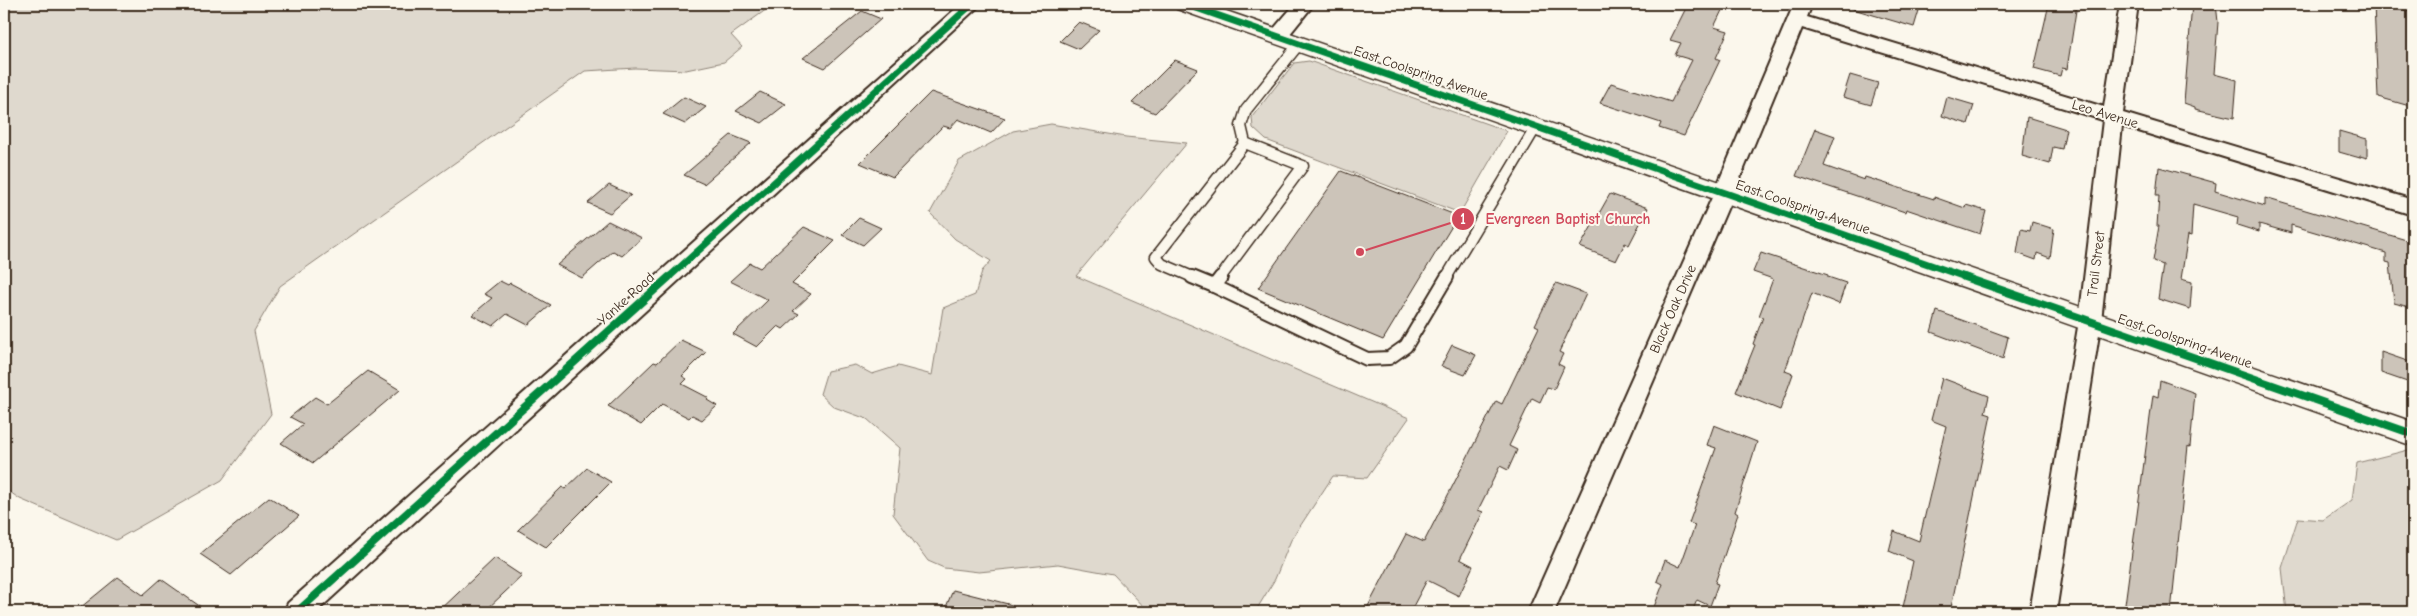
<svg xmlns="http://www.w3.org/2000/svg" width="2417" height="616" font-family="'Comic Neue',sans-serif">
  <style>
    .green { fill: #dfd9ce; stroke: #8d8276 }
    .building { fill: #ccc4b9; stroke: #3b2a1e }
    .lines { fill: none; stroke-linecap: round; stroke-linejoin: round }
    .service-far1-casing { stroke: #3b2a1e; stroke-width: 13 }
    .service-casing { stroke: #3b2a1e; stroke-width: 16 }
    .minor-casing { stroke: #3b2a1e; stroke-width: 4 }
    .tertiary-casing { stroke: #3b2a1e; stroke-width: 3 }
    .service-far1 { stroke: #fbf7ec; stroke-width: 10 }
    .service { stroke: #fbf7ec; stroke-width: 12 }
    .minor { fill: #fbf7ec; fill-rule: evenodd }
    .tertiary { fill: #fbf7ec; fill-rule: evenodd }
    .cycleway-far1-casing { stroke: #fbf7ec; stroke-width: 9 }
    .cycleway-casing { stroke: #fbf7ec; stroke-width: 11 }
    .cycleway-far1 { stroke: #00873e; stroke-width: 7 }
    .cycleway { stroke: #00873e; stroke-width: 8 }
    .labels { text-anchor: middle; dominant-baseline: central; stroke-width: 4; stroke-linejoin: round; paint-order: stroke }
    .street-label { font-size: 14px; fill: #3b2a1e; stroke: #fbf7ec }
    .leader { fill: none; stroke: #d1495b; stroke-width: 2 }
    .callout-dot { fill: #d1495b; stroke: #fbf7ec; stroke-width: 2 }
    .mark-label { font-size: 15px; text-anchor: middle; font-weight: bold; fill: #fff }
    .callout-label { font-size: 15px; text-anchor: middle; font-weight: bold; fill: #d1495b; stroke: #fbf7ec; stroke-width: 4; stroke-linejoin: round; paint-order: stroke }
  </style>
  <rect width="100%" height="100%" fill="#fbf7ec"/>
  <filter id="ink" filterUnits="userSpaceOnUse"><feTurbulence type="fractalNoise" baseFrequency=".02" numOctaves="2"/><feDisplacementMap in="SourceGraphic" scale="10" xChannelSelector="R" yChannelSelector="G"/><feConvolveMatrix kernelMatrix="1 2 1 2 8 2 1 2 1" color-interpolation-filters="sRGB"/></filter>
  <g filter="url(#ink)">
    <g class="green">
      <polygon points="4,4 774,4 731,35 742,47 724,62 686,70 635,68 585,71 280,286 254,331 271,414 222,480 116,540 20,499 4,488"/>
      <polygon points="1309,61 1507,131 1460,213 1266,140 1253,128 1252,117 1294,63"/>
      <polygon points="1051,124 1126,137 1187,143 1076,276 1409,418 1367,478 1333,476 1291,540 1275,579 1255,612 1149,612 1113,574 1058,564 979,572 944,568 928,561 893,514 900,448 867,419 834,407 820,394 827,371 855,365 872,374 898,366 932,375 943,308 975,295 982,271 991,261 955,239 930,213 959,161 1013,131"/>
      <polygon points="2412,449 2413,612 2287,612 2282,568 2298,518 2323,520 2352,500 2357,463"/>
    </g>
    <g class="building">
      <polygon points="1688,4 1725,4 1714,27 1728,31 1716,58 1720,60 1684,136 1659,128 1661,123 1600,103 1611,83 1671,102 1692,60 1675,55 1681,43 1670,40"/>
      <polygon points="1853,4 1909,4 1920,7 1914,27 1853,9"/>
      <polygon points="2049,4 2077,4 2067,69 2062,68 2060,76 2034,69"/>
      <polygon points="2192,4 2216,4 2218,22 2214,74 2237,80 2234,118 2195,109 2195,107 2184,103"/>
      <polygon points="2374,4 2384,4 2413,12 2413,107 2378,97"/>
      <polygon points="862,11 881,19 825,68 803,58"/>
      <polygon points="1079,22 1099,30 1079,49 1060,41"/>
      <polygon points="1175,60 1198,69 1155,113 1132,103"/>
      <polygon points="1850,75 1878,83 1871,105 1843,97"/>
      <polygon points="760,92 786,104 762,123 736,111"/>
      <polygon points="931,92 1005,118 991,133 958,119 950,128 943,126 893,177 860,163"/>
      <polygon points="684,97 706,107 685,124 663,114"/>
      <polygon points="1947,97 1974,105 1968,124 1942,116"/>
      <polygon points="2027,117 2066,129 2062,149 2053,147 2050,164 2022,156"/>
      <polygon points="1815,129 1835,136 1824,166 1864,180 1865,177 1934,199 1934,197 1965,208 1966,205 1986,211 1980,234 1906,209 1905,212 1796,176"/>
      <polygon points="2339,131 2367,139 2367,158 2360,156 2360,158 2339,152"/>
      <polygon points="731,135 751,143 704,184 684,175"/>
      <polygon points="2159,167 2216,183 2215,191 2265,206 2265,198 2413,242 2413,308 2394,303 2390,263 2386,262 2386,253 2291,225 2291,233 2259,224 2259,232 2237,225 2238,217 2193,204 2191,236 2188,235 2181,279 2192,282 2190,309 2158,299 2163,265 2153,261 2159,226 2157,226 2159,196 2156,196"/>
      <polygon points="1341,171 1458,216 1383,340 1258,288"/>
      <polygon points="609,185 631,195 610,213 588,203"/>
      <polygon points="1610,194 1648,208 1629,245 1625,243 1616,261 1580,247"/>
      <polygon points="859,218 881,228 863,245 842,235"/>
      <polygon points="608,221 642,238 622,256 613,251 582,278 557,265"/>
      <polygon points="2032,222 2054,229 2050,258 2037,253 2036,260 2017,253 2021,229 2030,231"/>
      <polygon points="804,227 835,241 792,284 811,294 793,311 799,314 783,329 778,326 757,347 733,334 768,300 730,281 750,263 760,268"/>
      <polygon points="1761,253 1828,275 1828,277 1846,283 1839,304 1812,293 1785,371 1793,374 1780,410 1736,392 1755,345 1753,344 1763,317 1759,316 1773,279 1753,272"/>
      <polygon points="500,281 508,285 510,283 551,305 528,325 507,314 493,326 472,315 492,298 484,294"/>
      <polygon points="1556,283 1586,294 1559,352 1563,354 1558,364 1564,367 1554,389 1547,387 1540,402 1532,398 1509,446 1517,450 1508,470 1500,466 1478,510 1483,512 1460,559 1473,566 1459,596 1427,580 1410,612 1365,612 1406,534 1424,542 1496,401 1502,404 1539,327 1535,325"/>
      <polygon points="1937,311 2008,337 2003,359 1931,332"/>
      <polygon points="681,340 706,352 682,376 687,379 682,384 709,398 707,400 717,406 702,420 692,415 689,418 662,404 641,425 608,406 654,362 657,363"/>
      <polygon points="1452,345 1476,355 1465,375 1441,366"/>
      <polygon points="2381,352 2413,363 2413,384 2381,373"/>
      <polygon points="368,371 400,390 313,463 281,443 303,424 290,417 315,397 327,404"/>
      <polygon points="1942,378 1989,396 1985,413 1991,415 1950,612 1902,612 1913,561 1889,551 1894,531 1919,541 1946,426 1931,420"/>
      <polygon points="2160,380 2195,393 2190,447 2188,446 2171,612 2124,612 2153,395 2158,397"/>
      <polygon points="1714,425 1757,442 1735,512 1738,514 1715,583 1718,584 1710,606 1697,600 1692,612 1652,612 1663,584 1657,581 1665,560 1680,567 1695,525 1689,523 1716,448 1707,445"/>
      <polygon points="587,468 611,482 546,547 518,530 562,487 565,489"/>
      <polygon points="269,497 299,516 231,575 200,554"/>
      <polygon points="495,558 522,576 484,612 438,612"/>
      <polygon points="118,577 143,595 161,579 208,612 75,612"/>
      <polygon points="953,590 1012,605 1011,612 944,612"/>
    </g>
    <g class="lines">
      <g class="service-far1-casing">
        <g id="service-far1">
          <polyline points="1195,278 1162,264 1156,257 1245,143"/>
          <polyline points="1220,278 1303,166 1245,143 1241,126 1246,110 1299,44"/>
          <polyline points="1446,278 1536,127"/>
        </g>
      </g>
      <g class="service-casing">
        <g id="service">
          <polyline points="1192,277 1214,286"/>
          <polyline points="1221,277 1214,286 1367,359 1389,358 1406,346 1447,277"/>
        </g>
      </g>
      <g class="minor-casing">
        <g id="minor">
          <polygon points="961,4 981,4 316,612 284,612 288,603"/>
          <polygon points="1295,4 1314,4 1285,40 1278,42 1271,40 1269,36 1271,32"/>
          <polygon points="1794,4 1812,4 1807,17 2104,107 2120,4 2138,4 2123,113 2413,200 2413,215 2122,126 2101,321 2056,612 2030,612 2079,321 2103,120 1802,28 1734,193 1554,612 1528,612 1714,193"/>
        </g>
      </g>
      <g class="tertiary-casing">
        <polygon id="tertiary" points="1174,4 1206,4 2413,422 2413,446 1177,9"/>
      </g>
      <use href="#service-far1" class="service-far1"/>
      <use href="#service" class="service"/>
      <use href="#minor" class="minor"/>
      <use href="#tertiary" class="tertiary"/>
      <g class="cycleway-far1-casing">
        <g id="cycleway-far1">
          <polyline points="1185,4 1968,278"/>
          <polyline points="668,278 972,4"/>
        </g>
      </g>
      <g class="cycleway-casing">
        <g id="cycleway">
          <polyline points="1964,277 2413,434"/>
          <polyline points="297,612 669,277"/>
        </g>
      </g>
      <use href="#cycleway-far1" class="cycleway-far1"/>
      <use href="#cycleway" class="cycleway"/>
    </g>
  </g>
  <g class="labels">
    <g class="street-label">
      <text transform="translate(1421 73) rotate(19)">East Coolspring Avenue</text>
      <text transform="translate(2105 114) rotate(17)">Leo Avenue</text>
      <text transform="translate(1803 207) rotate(19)">East Coolspring Avenue</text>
      <text transform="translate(2096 264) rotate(-83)">Trail Street</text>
      <text transform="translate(626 299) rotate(-42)">Yanke Road</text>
      <text transform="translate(1673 309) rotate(-66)">Black Oak Drive</text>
      <text transform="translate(2185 341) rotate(19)">East Coolspring Avenue</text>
    </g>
  </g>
  <path class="leader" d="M1360 252L1463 219"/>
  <g class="callout-dot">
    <circle cx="1360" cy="252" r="5"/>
    <circle cx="1463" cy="219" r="12"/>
  </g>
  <g class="mark-label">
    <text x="1463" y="224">1</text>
  </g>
  <g class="callout-label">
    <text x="1568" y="224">Evergreen Baptist Church</text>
  </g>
  <rect width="2417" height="616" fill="none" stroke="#fbf7ec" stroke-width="20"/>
  <rect x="10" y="10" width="2397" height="596" fill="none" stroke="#3b2a1e" stroke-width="2" filter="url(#ink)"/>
</svg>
